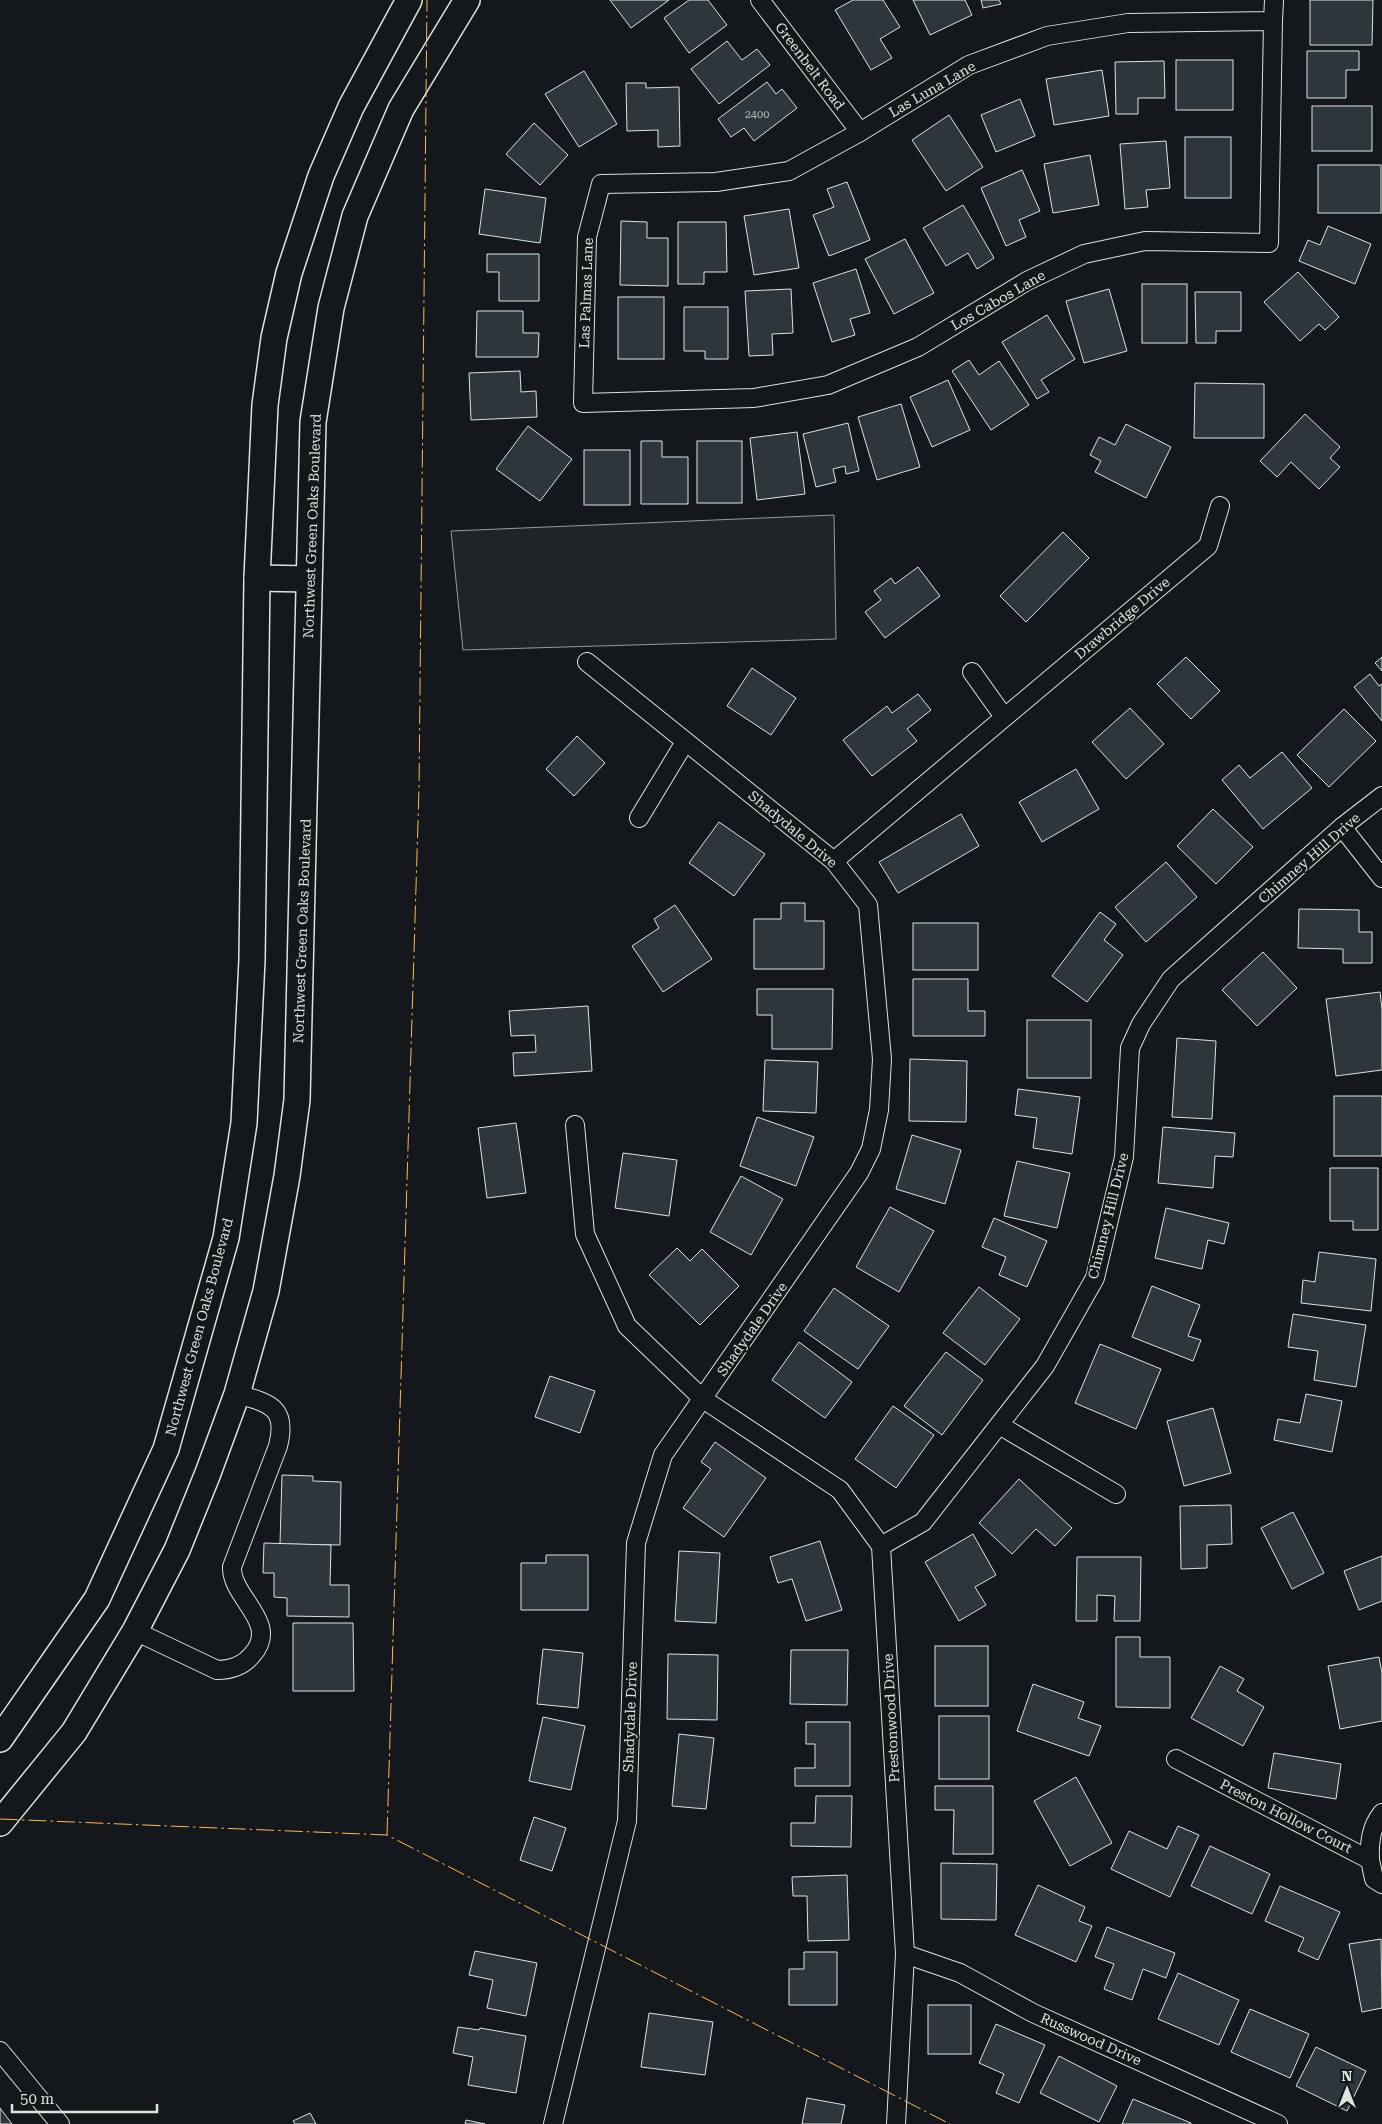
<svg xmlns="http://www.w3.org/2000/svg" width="1382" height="2124" font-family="'Roboto Serif',serif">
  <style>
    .green { fill: #202428; stroke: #939e99 }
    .building { fill: #2c363c; stroke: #d8e6dc }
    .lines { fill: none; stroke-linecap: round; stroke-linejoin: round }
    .street-casing { stroke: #d8e6dc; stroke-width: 20 }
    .secondary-casing { stroke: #d8e6dc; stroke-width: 28 }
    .street { stroke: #14181c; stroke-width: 18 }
    .secondary { stroke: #14181c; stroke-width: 25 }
    .power { stroke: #ffb74d; stroke-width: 1; stroke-dasharray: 18 4 2.5 4; stroke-linecap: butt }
    .labels { text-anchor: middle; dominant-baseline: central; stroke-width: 4; stroke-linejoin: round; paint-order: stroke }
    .number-label { font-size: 11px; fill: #adbab4 }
    .street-label { font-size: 14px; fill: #d8e6dc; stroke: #14181c }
  </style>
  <rect width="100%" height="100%" fill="#14181c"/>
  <polygon class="green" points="834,515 836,639 463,650 451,531"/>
  <g class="building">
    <polygon points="610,0 669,0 631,28"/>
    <polygon points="689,0 708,0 727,25 689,53 664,18"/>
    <polygon points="853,0 883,0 900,27 880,39 892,58 871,70 835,10"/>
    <polygon points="913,0 965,0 972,15 930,35"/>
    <polygon points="981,0 999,0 1001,4 983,8"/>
    <polygon points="1310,0 1373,0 1372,45 1310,45"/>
    <polygon points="727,41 742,60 757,49 770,65 719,104 691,69"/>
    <polygon points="1307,51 1359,51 1359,70 1346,70 1346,98 1307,98"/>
    <rect x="1176" y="60" width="57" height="50"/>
    <polygon points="1164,61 1165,98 1138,98 1138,114 1116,114 1115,62"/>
    <polygon points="1102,70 1109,116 1054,125 1046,79"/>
    <polygon points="584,71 617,124 579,147 545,94"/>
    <polygon points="767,82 776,94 782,89 797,108 754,141 744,128 731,137 718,119"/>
    <polygon points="626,83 646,83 646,88 679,87 680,146 658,147 658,130 627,131"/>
    <polygon points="1020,99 1035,136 996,152 981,115"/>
    <rect x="1312" y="106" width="60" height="45"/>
    <polygon points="949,115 983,167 946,191 912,140"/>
    <polygon points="534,123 568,155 540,185 506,154"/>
    <rect x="1185" y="137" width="46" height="61"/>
    <polygon points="1166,141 1170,188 1146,190 1148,207 1125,209 1120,144"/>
    <polygon points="1090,155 1099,205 1053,213 1044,164"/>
    <rect x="1318" y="165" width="63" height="48"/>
    <polygon points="1022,170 1040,211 1019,220 1026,237 1006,246 981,188"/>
    <polygon points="847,182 870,240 829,256 813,215 834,207 827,189"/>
    <polygon points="485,189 546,198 540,243 479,234"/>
    <polygon points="963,205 994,258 977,269 968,253 946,266 923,228"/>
    <polygon points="789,209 799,268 754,275 744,216"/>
    <polygon points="621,221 647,222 647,238 668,238 668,286 620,285"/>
    <polygon points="678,222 726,222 727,272 704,272 704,284 678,284"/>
    <polygon points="1328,226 1371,244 1355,284 1299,261 1308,240 1320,245"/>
    <polygon points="905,239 934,293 894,314 865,259"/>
    <polygon points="487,254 539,254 539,301 499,301 499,272 487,272"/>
    <polygon points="856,269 870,313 850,319 855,335 832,342 813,283"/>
    <polygon points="1298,272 1339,317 1325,330 1319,324 1300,341 1264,302"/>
    <rect x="1142" y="284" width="45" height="59"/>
    <polygon points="791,289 793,333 772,334 773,355 749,356 745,291"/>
    <polygon points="1109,289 1127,351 1084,363 1066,301"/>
    <polygon points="1195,292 1241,292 1241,331 1216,331 1216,343 1196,343"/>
    <rect x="618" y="297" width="46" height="62"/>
    <polygon points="684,307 728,307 728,359 705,359 705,351 684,351"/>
    <polygon points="477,311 523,311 523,333 539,333 538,357 476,357"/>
    <polygon points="1047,315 1075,359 1041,380 1049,392 1037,399 1002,342"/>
    <polygon points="969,360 979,375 999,361 1029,405 991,430 952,371"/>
    <polygon points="520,371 521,392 536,391 537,417 471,420 469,373"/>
    <polygon points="948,380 970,430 932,447 910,397"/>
    <polygon points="1195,383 1264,384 1264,438 1194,438"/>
    <polygon points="901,404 920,467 877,480 858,417"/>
    <polygon points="1305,414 1340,447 1330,458 1340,467 1319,489 1291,462 1277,477 1260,461"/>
    <polygon points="848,423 859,471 846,474 845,466 833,469 836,482 816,487 803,434"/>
    <polygon points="1126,424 1171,447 1146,498 1095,472 1101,461 1090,455 1099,437 1115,445"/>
    <polygon points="528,426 572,459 540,501 496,469"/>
    <polygon points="797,432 805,494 757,500 750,438"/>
    <polygon points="641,441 662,441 662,457 688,457 688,504 641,504"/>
    <rect x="697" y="441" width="45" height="62"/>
    <rect x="584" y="450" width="46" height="55"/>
    <polygon points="1063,532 1089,558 1026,622 1000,596"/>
    <polygon points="918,567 940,596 885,638 865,612 881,600 874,591 891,578 895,584"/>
    <polygon points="1186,657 1220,691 1191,719 1157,684"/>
    <polygon points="1382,657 1382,671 1375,663"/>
    <polygon points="752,668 796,698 771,735 727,706"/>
    <polygon points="1370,674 1379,686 1382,684 1382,721 1354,687"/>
    <polygon points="918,694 931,710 907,729 917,741 872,776 843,740 887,706 892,713"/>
    <polygon points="1130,708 1164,744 1126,779 1092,742"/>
    <polygon points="1344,709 1376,741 1329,787 1297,755"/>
    <polygon points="577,736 605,763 574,796 546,769"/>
    <polygon points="1282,752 1312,788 1263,829 1222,780 1239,765 1250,778"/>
    <polygon points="1076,769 1099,809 1042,842 1019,802"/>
    <polygon points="1213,809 1253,847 1216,884 1177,846"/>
    <polygon points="961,814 979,846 898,893 879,862"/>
    <polygon points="719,822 765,854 734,896 689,863"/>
    <polygon points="1166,862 1197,897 1146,942 1115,907"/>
    <polygon points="781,903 805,903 805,921 824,921 824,969 754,969 754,919 781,919"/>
    <polygon points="675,905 712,959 663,992 632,946 659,928 654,919"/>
    <polygon points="1299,909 1359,910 1359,932 1372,932 1372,963 1343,963 1343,949 1298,948"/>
    <polygon points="1100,912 1116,924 1104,940 1123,955 1087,1002 1052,976"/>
    <rect x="913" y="923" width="65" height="47"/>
    <polygon points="1263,952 1297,988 1257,1026 1222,990"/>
    <polygon points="913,979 968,979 968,1011 985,1011 985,1036 913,1036"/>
    <polygon points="757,989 833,989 832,1049 772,1049 772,1015 757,1015"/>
    <polygon points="1380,992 1382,1009 1382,1070 1336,1076 1326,999"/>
    <polygon points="588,1006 592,1071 514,1076 513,1053 536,1052 535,1035 511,1036 509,1011"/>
    <rect x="1027" y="1020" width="64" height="58"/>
    <polygon points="1177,1038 1216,1041 1212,1119 1172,1117"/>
    <polygon points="910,1059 967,1061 966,1122 909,1121"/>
    <polygon points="765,1060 818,1062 816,1113 763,1111"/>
    <polygon points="1018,1089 1080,1097 1072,1154 1033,1148 1037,1118 1015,1115"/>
    <rect x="1334" y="1096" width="48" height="60"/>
    <polygon points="757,1117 814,1137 796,1186 740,1166"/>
    <polygon points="516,1123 526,1193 487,1198 478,1128"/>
    <polygon points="1163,1127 1235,1133 1233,1157 1215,1156 1213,1188 1158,1183"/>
    <polygon points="912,1135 961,1150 945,1204 896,1189"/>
    <polygon points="623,1153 677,1160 669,1216 615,1208"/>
    <polygon points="1017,1161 1070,1173 1057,1228 1004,1216"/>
    <polygon points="1330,1168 1378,1168 1378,1230 1353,1230 1353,1221 1330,1221"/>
    <polygon points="741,1176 783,1199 751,1255 710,1232"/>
    <polygon points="890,1207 934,1231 899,1292 856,1267"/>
    <polygon points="1166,1208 1229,1223 1224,1244 1208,1240 1202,1269 1155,1258"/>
    <polygon points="994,1218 1047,1241 1027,1287 999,1275 1006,1257 982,1247"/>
    <polygon points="677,1248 690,1261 702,1249 739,1286 700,1325 649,1275"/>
    <polygon points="1319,1252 1376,1259 1371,1311 1301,1303 1303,1280 1315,1282"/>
    <polygon points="1152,1286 1200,1305 1188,1336 1201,1340 1193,1361 1132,1337"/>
    <polygon points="979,1287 1020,1319 985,1365 943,1333"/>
    <polygon points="834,1288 889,1326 858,1369 804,1331"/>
    <polygon points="1293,1314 1366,1325 1356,1387 1314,1380 1318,1351 1288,1347"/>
    <polygon points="799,1342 852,1382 825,1418 772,1380"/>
    <polygon points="1100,1344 1161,1369 1136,1429 1075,1403"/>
    <polygon points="946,1352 983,1380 942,1435 904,1406"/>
    <polygon points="550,1376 595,1391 580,1433 535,1417"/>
    <polygon points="1306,1394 1342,1401 1332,1452 1274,1440 1278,1419 1300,1423"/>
    <polygon points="893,1406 934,1435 896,1488 855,1459"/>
    <polygon points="1213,1408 1231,1473 1184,1486 1167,1421"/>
    <polygon points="715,1442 766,1478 724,1537 683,1508 711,1469 701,1462"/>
    <polygon points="282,1475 313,1476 313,1481 341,1482 340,1545 280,1544"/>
    <polygon points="1019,1479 1072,1528 1055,1546 1036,1529 1012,1554 979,1523"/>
    <polygon points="1231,1505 1232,1544 1207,1545 1207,1568 1181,1569 1180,1506"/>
    <polygon points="1293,1512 1324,1573 1292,1589 1261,1528"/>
    <polygon points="973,1534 996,1575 975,1587 986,1605 959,1621 925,1562"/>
    <polygon points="820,1541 842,1610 806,1621 792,1579 778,1583 770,1557"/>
    <polygon points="264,1543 331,1545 330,1585 349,1585 349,1617 287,1616 287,1598 274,1597 274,1573 263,1573"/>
    <polygon points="679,1551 720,1553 716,1623 675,1621"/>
    <polygon points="546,1555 588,1555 588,1610 521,1610 521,1563 546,1563"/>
    <polygon points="1382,1556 1382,1601 1359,1610 1344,1571"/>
    <polygon points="1077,1557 1141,1557 1140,1621 1114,1621 1115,1596 1097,1595 1097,1621 1076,1621"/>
    <polygon points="293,1623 353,1623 354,1691 293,1691"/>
    <polygon points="1116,1637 1140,1637 1140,1657 1170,1657 1170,1708 1116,1707"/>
    <rect x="935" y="1646" width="53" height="60"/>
    <polygon points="543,1649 583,1653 578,1708 537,1704"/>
    <polygon points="791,1650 848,1650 847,1705 790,1704"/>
    <polygon points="668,1654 718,1655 717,1720 667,1719"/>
    <polygon points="1379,1657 1382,1673 1382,1721 1340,1729 1328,1666"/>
    <polygon points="1220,1666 1244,1679 1237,1691 1264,1707 1243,1746 1191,1718"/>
    <polygon points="1033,1684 1084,1702 1078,1718 1101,1726 1089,1756 1017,1731"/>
    <rect x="939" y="1716" width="50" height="63"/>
    <polygon points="543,1717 585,1726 571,1790 529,1781"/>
    <polygon points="806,1722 850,1722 850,1786 795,1786 795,1768 815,1768 815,1744 806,1744"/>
    <polygon points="679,1734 714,1738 706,1809 672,1806"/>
    <polygon points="1274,1753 1341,1764 1336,1799 1268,1788"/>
    <polygon points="1076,1777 1112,1843 1070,1866 1034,1801"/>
    <polygon points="935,1786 993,1786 993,1854 953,1854 954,1810 935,1810"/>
    <polygon points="816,1796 852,1796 851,1847 791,1846 791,1823 815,1823"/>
    <polygon points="534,1817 566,1828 552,1871 520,1860"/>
    <polygon points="1178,1826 1199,1835 1170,1897 1111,1869 1129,1831 1167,1849"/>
    <polygon points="1210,1846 1270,1874 1252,1914 1191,1886"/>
    <polygon points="941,1863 997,1864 996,1920 941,1919"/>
    <polygon points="847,1875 849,1940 808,1941 807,1896 793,1896 792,1877"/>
    <polygon points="1038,1885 1085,1907 1079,1921 1092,1926 1076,1962 1015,1935"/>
    <polygon points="1280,1886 1340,1912 1318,1960 1298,1951 1304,1938 1265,1921"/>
    <polygon points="1107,1927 1175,1953 1166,1978 1143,1969 1132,2000 1104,1989 1114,1964 1095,1957"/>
    <polygon points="1381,1939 1382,2008 1362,2012 1349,1944"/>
    <polygon points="475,1951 537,1963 526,2016 487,2008 493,1980 469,1975"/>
    <polygon points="804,1952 837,1952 837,2005 789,2005 789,1969 804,1969"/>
    <polygon points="1178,1973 1239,2000 1219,2045 1158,2019"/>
    <rect x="928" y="2005" width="43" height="49"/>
    <polygon points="1250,2009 1309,2034 1290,2078 1231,2052"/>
    <polygon points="649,2013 713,2022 705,2075 641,2067"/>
    <polygon points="996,2024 1045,2045 1019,2103 996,2093 1004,2074 979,2063"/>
    <polygon points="458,2027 479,2030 480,2028 526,2036 516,2093 468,2085 473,2057 453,2053"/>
    <polygon points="1316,2047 1366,2071 1347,2111 1296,2086"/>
    <polygon points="1059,2056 1117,2086 1099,2122 1040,2093"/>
    <polygon points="807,2098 845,2105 841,2124 802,2124"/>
    <polygon points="1133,2099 1191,2123 1191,2124 1122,2124"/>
    <polygon points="0,2108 12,2124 0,2124"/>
    <polygon points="310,2113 316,2124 295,2124 293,2121"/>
    <polygon points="466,2120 485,2124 465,2124"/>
  </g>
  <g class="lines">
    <g class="street-casing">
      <g id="street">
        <polyline points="760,0 860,132"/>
        <polyline points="1273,21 1128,23 1047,36 969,65 860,132 789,171 716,182 601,184 587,237 583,403 754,398 828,385 918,347 1027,281 1084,254 1145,241 1269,243 1273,21 1274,0"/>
        <polyline points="972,672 1004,717"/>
        <polyline points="639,818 685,742"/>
        <polyline points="1342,827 1382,878"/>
        <polyline points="834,861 1208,546 1220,506"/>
        <polyline points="575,1125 585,1234 627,1326 703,1399 840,1490 881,1546 905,1954 896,2124"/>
        <polyline points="1001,1426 1116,1494"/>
        <polyline points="881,1546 923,1522 1045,1366 1095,1278 1124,1157 1130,1048 1141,1024 1171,979 1342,827 1382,796"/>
        <path d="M135 1631 217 1670C231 1670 243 1666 252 1655 281 1623 231 1598 232 1567L278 1446C288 1407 269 1403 237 1394"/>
        <polyline points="1176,1759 1370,1860 1374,1879 1382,1884"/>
        <path d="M1370 1860C1369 1842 1371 1827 1382 1813"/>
        <polyline points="905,1954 960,1973 1033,2013 1278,2124"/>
        <polyline points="0,2051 60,2124"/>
        <polyline points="553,2124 627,1821 636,1543 663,1455 859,1173 871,1149 879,1110 882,1059 868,905 834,861 587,662"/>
      </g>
    </g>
    <g class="secondary-casing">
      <g id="secondary">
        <polyline points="257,578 309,579"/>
        <polyline points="0,1739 97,1599 166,1449 226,1238 244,1123 252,960 257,578 265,405 274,338 289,273 321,176 351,107 409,0"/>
        <polyline points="0,1823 74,1732 135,1631 177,1550 208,1473 237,1394 266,1291 287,1176 297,1100 313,422 331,308 355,216 401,109 467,0"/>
      </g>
    </g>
    <use href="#street" class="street"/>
    <use href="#secondary" class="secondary"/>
    <g class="power">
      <polyline points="0,1819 387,1835 950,2124"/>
      <polyline points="387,1835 419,789 427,0"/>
    </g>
  </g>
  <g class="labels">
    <g class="number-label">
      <text x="757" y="114">2400</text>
    </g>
    <g class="street-label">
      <text transform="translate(810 66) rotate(53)">Greenbelt Road</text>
      <text transform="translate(932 89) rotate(-30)">Las Luna Lane</text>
      <text transform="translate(586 293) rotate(-88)">Las Palmas Lane</text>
      <text transform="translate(998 300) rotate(-30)">Los Cabos Lane</text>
      <text transform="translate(312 526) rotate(-88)">Northwest Green Oaks Boulevard</text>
      <text transform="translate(1122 618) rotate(-40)">Drawbridge Drive</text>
      <text transform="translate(793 829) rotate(40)">Shadydale Drive</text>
      <text transform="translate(1309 858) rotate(-41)">Chimney Hill Drive</text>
      <text transform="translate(302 931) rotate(-88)">Northwest Green Oaks Boulevard</text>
      <text transform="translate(1108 1216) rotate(-76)">Chimney Hill Drive</text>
      <text transform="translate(199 1327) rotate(-75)">Northwest Green Oaks Boulevard</text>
      <text transform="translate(752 1329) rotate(-55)">Shadydale Drive</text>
      <text transform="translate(630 1717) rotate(-88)">Shadydale Drive</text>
      <text transform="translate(891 1718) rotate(-93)">Prestonwood Drive</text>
      <text transform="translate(1286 1816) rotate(27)">Preston Hollow Court</text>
      <text transform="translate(1091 2039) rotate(24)">Russwood Drive</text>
    </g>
  </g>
  <g transform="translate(1347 2089)" stroke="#14181c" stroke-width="4" paint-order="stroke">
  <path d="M0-4L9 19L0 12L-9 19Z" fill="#d8e6dc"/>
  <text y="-8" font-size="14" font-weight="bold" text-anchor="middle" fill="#d8e6dc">N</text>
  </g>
  <path d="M12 2104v8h145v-8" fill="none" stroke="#d8e6dc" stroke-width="2.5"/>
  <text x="20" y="2104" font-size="15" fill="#d8e6dc" stroke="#14181c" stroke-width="4" paint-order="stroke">50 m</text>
</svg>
